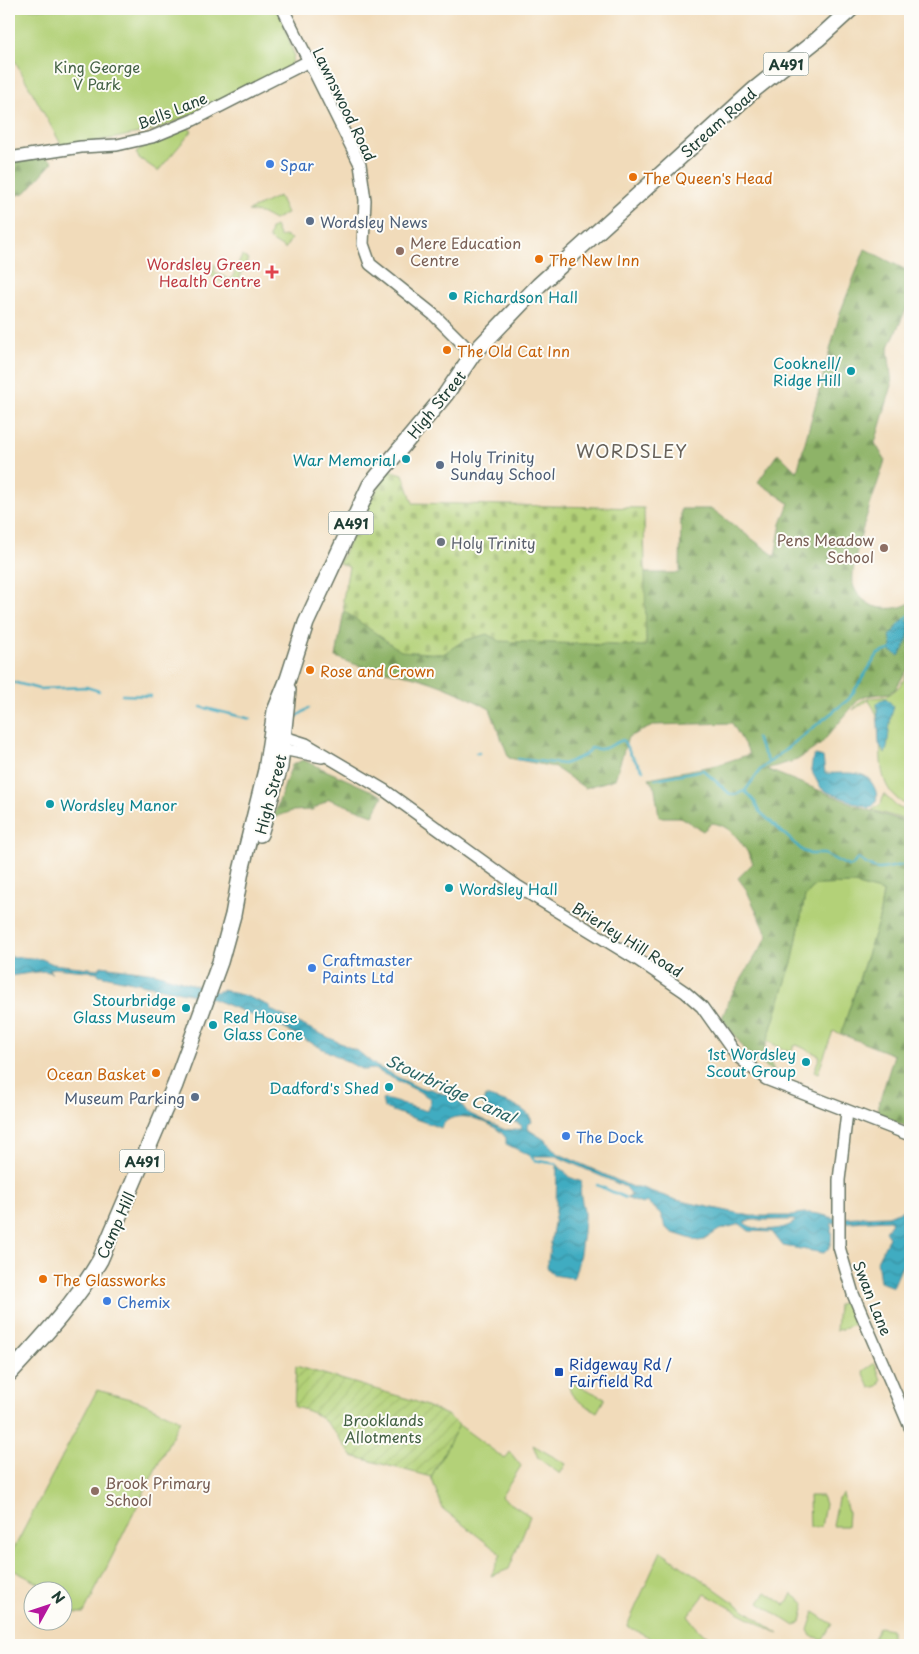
<svg xmlns="http://www.w3.org/2000/svg" width="919" height="1654" font-family="'Playpen Sans',sans-serif">
  <style>
    .green { fill: #b3d178; stroke: #698756 }
    .forest { fill: url(#forest-firs); stroke: #56784e }
    .cemetery { fill: url(#cemetery-stones); stroke: #698756 }
    .garden { fill: url(#garden-furrows); stroke: #698756 }
    .water { fill: url(#water-waves); stroke: #30747a; fill-rule: evenodd }
    .lines { fill: none; stroke-linecap: round; stroke-linejoin: round }
    .stream { stroke: #41acc1; stroke-width: 2.5 }
    .secondary-casing { stroke: #687463; stroke-width: 14 }
    .highway-casing { stroke: #687463; stroke-width: 18 }
    .secondary { stroke: #fff; stroke-width: 11 }
    .highway { stroke: #fff; stroke-width: 15 }
    .shop-dot { fill: #3f7fe0; stroke: #fdfcf7; stroke-width: 2 }
    .food-dot { fill: #e8710a; stroke: #fdfcf7; stroke-width: 2 }
    .service-dot { fill: #5c6f8a; stroke: #fdfcf7; stroke-width: 2 }
    .education-dot { fill: #8d6e63; stroke: #fdfcf7; stroke-width: 2 }
    .health-dot { fill: #e0444e; stroke: #fdfcf7; stroke-width: 2 }
    .culture-dot { fill: #0f9aa8; stroke: #fdfcf7; stroke-width: 2 }
    .worship-dot { fill: #6b7280; stroke: #fdfcf7; stroke-width: 2 }
    .transit-dot { fill: #1a4fb4; stroke: #fdfcf7; stroke-width: 2 }
    .labels { text-anchor: middle; dominant-baseline: central; stroke-width: 4; stroke-linejoin: round; paint-order: stroke }
    .shield { fill: #fdfcf7; stroke: #62766e; stroke-width: 1 }
    .shield-label { font-size: 14px; font-weight: bold; fill: #1f3d34 }
    .park-label { font-size: 15px; fill: #446245; stroke: #fdfcf7 }
    .street-label { font-size: 15px; fill: #1f3d34; stroke: #fdfcf7 }
    .shop-label { font-size: 15px; fill: #366cbe; stroke: #fdfcf7; text-anchor: start }
    .food-label { font-size: 15px; fill: #c56008; stroke: #fdfcf7; text-anchor: start }
    .service-label { font-size: 15px; fill: #4e5e75; stroke: #fdfcf7; text-anchor: start }
    .education-label { font-size: 15px; fill: #785e54; stroke: #fdfcf7; text-anchor: start }
    .health-label { font-size: 15px; fill: #be3a42; stroke: #fdfcf7; text-anchor: end }
    .culture-label { font-size: 15px; fill: #0d838f; stroke: #fdfcf7; text-anchor: end }
    .worship-label { font-size: 15px; fill: #5b616d; stroke: #fdfcf7; text-anchor: start }
    .transit-label { font-size: 15px; fill: #164399; stroke: #fdfcf7; text-anchor: start }
    .water-label { font-size: 16px; font-style: italic; fill: #2b6465; stroke: #fdfcf7 }
    .quarter-label { font-size: 18px; letter-spacing: 1px; fill: #67625b; stroke: #fdfcf7 }
  </style>
  <defs>
    <pattern id="forest-firs" width="22" height="20" patternUnits="userSpaceOnUse" patternTransform="scale(1.25)"><rect width="22" height="20" fill="#8eb368"/><path d="M5 1l3.5 6h-7zM16 11l3.5 6h-7z" fill="#739356"/></pattern>
    <pattern id="cemetery-stones" width="16" height="16" patternUnits="userSpaceOnUse" patternTransform="scale(1.25)"><rect width="16" height="16" fill="#b3d178"/><path d="M2 7V4a2 2 0 0 1 4 0v3zM10 15v-3a2 2 0 0 1 4 0v3z" fill="#9ab468"/></pattern>
    <pattern id="garden-furrows" width="10" height="10" patternUnits="userSpaceOnUse" patternTransform="scale(1.25)"><rect width="10" height="10" fill="#b3d178"/><path d="M-1 1l2-2M0 10L10 0M9 11l2-2" fill="none" stroke="#9ab468"/></pattern>
    <pattern id="water-waves" width="16" height="10" patternUnits="userSpaceOnUse" patternTransform="scale(1.25)"><rect width="16" height="10" fill="#41acc1"/><path d="M0 5q4-4 8 0t8 0" fill="none" stroke="#368d9e"/></pattern>
  </defs>
  <rect width="100%" height="100%" fill="#fdfcf7"/>
  <filter id="ink" filterUnits="userSpaceOnUse"><feTurbulence type="fractalNoise" baseFrequency=".02" numOctaves="2"/><feDisplacementMap in="SourceGraphic" scale="10" xChannelSelector="R" yChannelSelector="G"/><feConvolveMatrix kernelMatrix="1 2 1 2 8 2 1 2 1" color-interpolation-filters="sRGB"/></filter>
  <filter id="wash" filterUnits="userSpaceOnUse"><feTurbulence type="fractalNoise" baseFrequency=".0096" numOctaves="4" result="noise"/><feDisplacementMap in="SourceGraphic" scale="20" xChannelSelector="R" yChannelSelector="G"/><feGaussianBlur stdDeviation="1.12" result="paint"/><feColorMatrix in="noise" values="0 0 0 0 0 0 0 0 0 0 0 0 0 0 0 0 0 1.4 0 .05"/><feComposite in="paint" operator="in"/></filter>
  <g filter="url(#wash)">
    <rect width="100%" height="100%" fill="#f1dbba"/>
    <g class="green">
      <polygon points="9,9 279,9 294,55 291,66 191,115 157,129 116,138 62,146 9,50"/>
      <polygon points="187,127 192,131 158,171 139,158 136,153 139,149"/>
      <polygon points="279,196 287,213 274,220 261,213 248,211"/>
      <polygon points="275,226 280,237 284,236 291,239 285,249 269,239 271,228"/>
      <polygon points="242,256 248,259 235,288 211,276 212,263 216,266 214,272 231,280"/>
      <path d="M910 669V807C861 784 895 731 868 700L853 710C868 689 879 704 894 691 901 686 906 676 910 669Z"/>
      <polygon points="884,794 896,806 910,814 910,821 872,810 881,804"/>
      <polygon points="854,884 883,892 879,919 841,1034 833,1031 818,1073 814,1071 820,1056 797,1045 794,1046 791,1053 767,1041 793,959 805,896 815,885"/>
      <polygon points="845,1302 851,1307 857,1323 836,1331 838,1304"/>
      <polygon points="875,1363 881,1380 878,1386 870,1388 863,1371"/>
      <path d="M570 1382 605 1398 597 1412C586 1405 565 1397 570 1382Z"/>
      <polygon points="97,1390 141,1402 180,1420 84,1613 76,1613 63,1606 62,1592 42,1591 44,1586 9,1568 9,1558"/>
      <polygon points="459,1425 505,1459 510,1452 521,1466 501,1497 530,1516 509,1569 491,1576 501,1554 443,1509 431,1477"/>
      <polygon points="533,1445 566,1464 560,1474 538,1458"/>
      <polygon points="843,1494 848,1513 847,1526 833,1526 838,1499"/>
      <polygon points="809,1496 822,1496 825,1504 821,1527 810,1527"/>
      <polygon points="661,1551 779,1634 705,1594 688,1616 699,1631 726,1645 654,1645 649,1637 627,1626"/>
      <polygon points="766,1592 785,1605 792,1594 805,1604 801,1622 795,1626 759,1603"/>
      <polygon points="814,1612 832,1624 823,1639 811,1636 808,1630"/>
      <polygon points="879,1627 891,1629 891,1645 870,1645"/>
    </g>
    <g class="forest">
      <polygon points="46,157 53,162 26,192 9,198 9,163"/>
      <path d="M865 249 910 272V301L888 349 892 385 875 443 885 460C876 491 850 555 853 584 855 594 865 602 873 606 885 610 900 609 910 603V666L895 689 889 693 865 696 859 699 820 745 797 760 766 769 868 810 910 823V1127L875 1116 894 1055 841 1034 879 919 883 892 854 884 815 885 805 896 793 959 764 1051 776 1074 749 1055 722 1018 731 996 768 936 746 889 738 878 753 863C745 846 732 825 712 823L703 831 680 817H659L655 789 649 778 717 765 750 754 732 723 655 725 628 737 615 779 585 788 554 767 509 758 490 709C465 695 438 683 411 676 382 669 364 670 336 657L344 611 401 651 443 654 463 641 487 634 499 641 646 646 644 573H680L681 509H712L775 556 781 524 789 503 758 482 778 453 797 472 840 313Z"/>
      <polygon points="303,760 383,796 373,815 329,799 312,810 292,811 273,818 292,765"/>
    </g>
    <polygon class="cemetery" points="389,470 403,474 413,503 644,508 646,646 499,641 487,634 463,641 443,654 401,651 344,611 343,599 349,567 339,563 367,506"/>
    <path class="garden" d="M296 1366 412 1400 447 1415 459 1425 431 1477 352 1456C334 1432 326 1413 294 1407Z"/>
    <g class="water">
      <path d="M905 619 909 622C910 635 907 645 899 656L889 650 892 646 890 636 901 621Z"/>
      <polygon points="886,698 894,707 891,716 887,748 885,753 879,744 877,704 879,701"/>
      <path d="M816 755 823 757 825 773C836 774 855 771 865 776 875 782 884 804 868 808L825 791 820 787 811 770 813 757Z"/>
      <path d="M9 956 42 959 53 964 98 969 101 966 156 973 217 992 222 990 246 996 270 1006 271 1010 359 1052 376 1066 421 1089H431L458 1100 468 1113 505 1130 522 1129 521 1125 483 1106 486 1096C499 1101 529 1106 532 1122L527 1125 529 1130 545 1140 557 1153 632 1187H639L676 1200 751 1216H793C804 1210 822 1214 833 1218L887 1216 910 1208C910 1226 907 1245 909 1262L902 1266 893 1287 880 1282 877 1261 889 1237 886 1231 892 1222 889 1220 832 1223C830 1234 835 1244 824 1253L783 1246 772 1232 749 1231 740 1224 719 1230 704 1240 698 1241 673 1233 666 1228 660 1213 647 1202 642 1204 626 1198 632 1196 625 1187 556 1156H531L506 1144V1138C496 1123 452 1104 441 1128L384 1108 382 1100 385 1099 427 1111 431 1099 420 1092 374 1069 363 1070 285 1029 213 999 99 975 97 972 53 968 49 970 52 973 45 971 9 976ZM753 1220H794L795 1221C787 1231 753 1233 744 1222Z"/>
      <path d="M557 1164 569 1177 582 1182C578 1192 583 1203 584 1212 585 1223 579 1270 573 1278L553 1275 547 1267 556 1210Z"/>
    </g>
    <g class="lines">
      <g class="stream">
        <polyline points="905,619 910,615"/>
        <polyline points="9,681 39,689 86,687 99,691"/>
        <polyline points="122,695 151,696"/>
        <polyline points="201,707 251,719"/>
        <polyline points="296,717 309,708"/>
        <polyline points="756,738 769,763"/>
        <polyline points="476,753 479,753"/>
        <path d="M518 759 564 764 585 755 591 748C605 752 611 744 623 740L631 755 643 770"/>
        <path d="M655 779 703 770 730 794 734 795 745 791 755 802 759 811 803 851 810 854H824L848 866H852L858 858C880 877 884 866 910 864"/>
        <polyline points="745,791 760,770 849,699 878,654 889,650"/>
        <polyline points="531,1156 534,1160 557,1164"/>
        <polyline points="597,1185 626,1198"/>
      </g>
    </g>
  </g>
  <g filter="url(#ink)">
    <g class="lines">
      <g class="secondary-casing">
        <g id="secondary">
          <polyline points="283,9 360,164 365,200 363,244 370,264 434,315 473,354"/>
          <polyline points="9,158 81,147 117,145 152,137 193,120 307,62"/>
          <polyline points="278,739 284,737 306,744 384,790 517,886 638,960 685,992 702,1007 736,1055 766,1079 910,1135"/>
          <polyline points="277,746 282,749 322,757"/>
          <polyline points="847,1112 839,1180 839,1247 853,1294 910,1427"/>
        </g>
      </g>
      <g class="highway-casing">
        <g id="highway">
          <polyline points="260,834 280,767 288,690"/>
          <path d="M9 1374C42 1338 75 1303 100 1260L175 1085 220 962 233 915 241 871 266 770 275 711 288 679 306 623 370 485 446 394 473 354 539 285 755 89 818 39 851 9"/>
        </g>
      </g>
      <use href="#secondary" class="secondary"/>
      <use href="#highway" class="highway"/>
    </g>
  </g>
  <g class="shop-dot">
    <circle cx="270" cy="164" r="5"/>
    <circle cx="312" cy="968" r="5"/>
    <circle cx="566" cy="1136" r="5"/>
    <circle cx="107" cy="1301" r="5"/>
  </g>
  <g class="food-dot">
    <circle cx="633" cy="177" r="5"/>
    <circle cx="539" cy="259" r="5"/>
    <circle cx="447" cy="350" r="5"/>
    <circle cx="310" cy="670" r="5"/>
    <circle cx="156" cy="1073" r="5"/>
    <circle cx="43" cy="1279" r="5"/>
  </g>
  <g class="service-dot">
    <circle cx="310" cy="221" r="5"/>
    <circle cx="440" cy="465" r="5"/>
    <circle cx="195" cy="1097" r="5"/>
  </g>
  <g class="education-dot">
    <circle cx="400" cy="251" r="5"/>
    <circle cx="884" cy="548" r="5"/>
    <circle cx="95" cy="1491" r="5"/>
  </g>
  <path class="health-dot" d="M269.5 264.5h5v5h5v5h-5v5h-5v-5h-5v-5h5z"/>
  <g class="culture-dot">
    <circle cx="453" cy="296" r="5"/>
    <circle cx="851" cy="371" r="5"/>
    <circle cx="406" cy="459" r="5"/>
    <circle cx="50" cy="804" r="5"/>
    <circle cx="449" cy="888" r="5"/>
    <circle cx="186" cy="1008" r="5"/>
    <circle cx="213" cy="1025" r="5"/>
    <circle cx="806" cy="1062" r="5"/>
    <circle cx="389" cy="1087" r="5"/>
  </g>
  <circle class="worship-dot" cx="441" cy="542" r="5"/>
  <rect class="transit-dot" x="554" y="1367" width="10" height="10" rx="2.5"/>
  <g class="labels">
    <g class="shield">
      <rect x="763.5" y="52.5" width="45" height="23" rx="4"/>
      <rect x="328.5" y="511.5" width="45" height="23" rx="4"/>
      <rect x="119.5" y="1149.5" width="45" height="23" rx="4"/>
    </g>
    <g class="shield-label">
      <text x="786" y="64">A491</text>
      <text x="351" y="523">A491</text>
      <text x="142" y="1161">A491</text>
    </g>
    <g class="park-label">
      <text x="97" y="66">King George<tspan x="97" dy="17">V Park</tspan></text>
      <text x="383" y="1419">Brooklands<tspan x="383" dy="17">Allotments</tspan></text>
    </g>
    <g class="street-label">
      <text transform="translate(345 104) rotate(64)">Lawnswood Road</text>
      <text transform="translate(172 110) rotate(-22)">Bells Lane</text>
      <text transform="translate(718 122) rotate(-42)">Stream Road</text>
      <text transform="translate(436 404) rotate(-51)">High Street</text>
      <text transform="translate(270 794) rotate(-75)">High Street</text>
      <text transform="translate(628 939) rotate(32)">Brierley Hill Road</text>
      <text transform="translate(115 1225) rotate(-66)">Camp Hill</text>
      <text transform="translate(873 1298) rotate(68)">Swan Lane</text>
    </g>
    <g class="shop-label">
      <text x="280" y="164">Spar</text>
      <text x="322" y="959">Craftmaster<tspan x="322" dy="17">Paints Ltd</tspan></text>
      <text x="576" y="1136">The Dock</text>
      <text x="117" y="1301">Chemix</text>
    </g>
    <g class="food-label">
      <text x="643" y="177">The Queen's Head</text>
      <text x="549" y="259">The New Inn</text>
      <text x="457" y="350">The Old Cat Inn</text>
      <text x="320" y="670">Rose and Crown</text>
      <text x="146" y="1073" text-anchor="end">Ocean Basket</text>
      <text x="53" y="1279">The Glassworks</text>
    </g>
    <g class="service-label">
      <text x="320" y="221">Wordsley News</text>
      <text x="450" y="456">Holy Trinity<tspan x="450" dy="17">Sunday School</tspan></text>
      <text x="185" y="1097" text-anchor="end">Museum Parking</text>
    </g>
    <g class="education-label">
      <text x="410" y="242">Mere Education<tspan x="410" dy="17">Centre</tspan></text>
      <text x="874" y="539" text-anchor="end">Pens Meadow<tspan x="874" dy="17">School</tspan></text>
      <text x="105" y="1482">Brook Primary<tspan x="105" dy="17">School</tspan></text>
    </g>
    <g class="health-label">
      <text x="261" y="263">Wordsley Green<tspan x="261" dy="17">Health Centre</tspan></text>
    </g>
    <g class="culture-label">
      <text x="463" y="296" text-anchor="start">Richardson Hall</text>
      <text x="841" y="362">Cooknell/<tspan x="841" dy="17">Ridge Hill</tspan></text>
      <text x="396" y="459">War Memorial</text>
      <text x="60" y="804" text-anchor="start">Wordsley Manor</text>
      <text x="459" y="888" text-anchor="start">Wordsley Hall</text>
      <text x="176" y="999">Stourbridge<tspan x="176" dy="17">Glass Museum</tspan></text>
      <text x="223" y="1016" text-anchor="start">Red House<tspan x="223" dy="17">Glass Cone</tspan></text>
      <text x="796" y="1053">1st Wordsley<tspan x="796" dy="17">Scout Group</tspan></text>
      <text x="379" y="1087">Dadford's Shed</text>
    </g>
    <g class="worship-label">
      <text x="451" y="542">Holy Trinity</text>
    </g>
    <g class="transit-label">
      <text x="569" y="1363">Ridgeway Rd /<tspan x="569" dy="17">Fairfield Rd</tspan></text>
    </g>
    <g class="water-label">
      <text transform="translate(451 1088) rotate(25)">Stourbridge Canal</text>
    </g>
    <g class="quarter-label">
      <text x="632" y="450">WORDSLEY</text>
    </g>
  </g>
  <rect width="919" height="1654" fill="none" stroke="#fdfcf7" stroke-width="30"/>
  <g transform="translate(48 1606) rotate(50)"><circle r="24" fill="#fdfcf7" stroke="#a4b0a9"/>
  <path d="M0-4L9 19L0 12L-9 19Z" fill="#b5179e"/>
  <text y="-8" font-size="14" font-weight="bold" text-anchor="middle" fill="#1f3d34">N</text>
  </g>
</svg>
